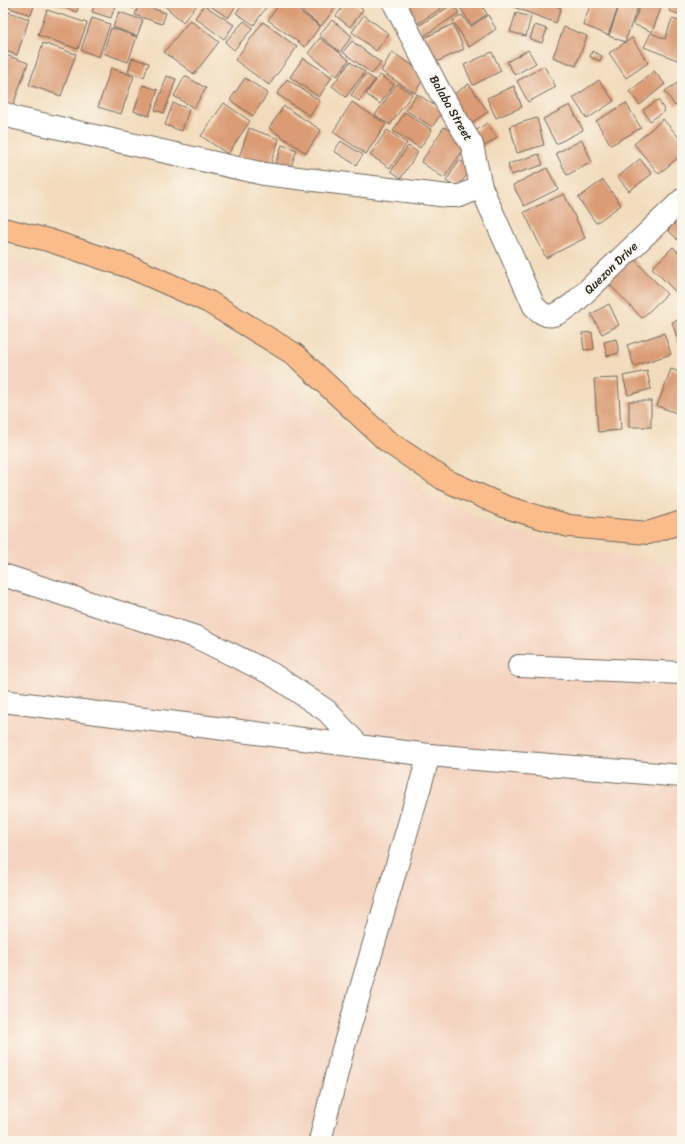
<svg xmlns="http://www.w3.org/2000/svg" width="685" height="1144" font-family="Sriracha,sans-serif">
  <style>
    .built { fill: #f4d3c0 }
    .building { fill: #da9b75 }
    .lines { fill: none; stroke-linecap: round; stroke-linejoin: round }
    .minor-casing { stroke: #71695e; stroke-width: 24 }
    .major-casing { stroke: #71695e; stroke-width: 24 }
    .minor { stroke: #fff; stroke-width: 22 }
    .major { stroke: #fabc8b; stroke-width: 22 }
    .labels { text-anchor: middle; dominant-baseline: central; stroke-width: 3; stroke-linejoin: round; paint-order: stroke }
    .street-label { font-size: 12px; fill: #2b2b2b; stroke: #fbf7ec }
  </style>
  <rect width="100%" height="100%" fill="#fbf7ec"/>
  <filter id="ink" filterUnits="userSpaceOnUse"><feTurbulence type="fractalNoise" baseFrequency=".025" numOctaves="2"/><feDisplacementMap in="SourceGraphic" scale="8" xChannelSelector="R" yChannelSelector="G"/><feConvolveMatrix kernelMatrix="1 2 1 2 8 2 1 2 1" color-interpolation-filters="sRGB"/></filter>
  <filter id="wash" filterUnits="userSpaceOnUse"><feTurbulence type="fractalNoise" baseFrequency=".012" numOctaves="4" result="noise"/><feDisplacementMap in="SourceGraphic" scale="16" xChannelSelector="R" yChannelSelector="G"/><feGaussianBlur stdDeviation="0.9" result="paint"/><feColorMatrix in="noise" values="0 0 0 0 0 0 0 0 0 0 0 0 0 0 0 0 0 1.4 0 .05"/><feComposite in="paint" operator="in"/></filter>
  <g filter="url(#wash)">
    <rect width="100%" height="100%" fill="#f2dbbc"/>
    <polygon class="built" points="3,255 83,283 191,327 298,393 421,490 480,519 576,550 675,563 682,562 682,1141 3,1141"/>
    <g id="blocks">
      <g class="building">
        <polygon points="3,3 35,3 31,15 3,6"/>
        <polygon points="51,3 79,3 77,12"/>
        <polygon points="95,3 116,3 111,18 92,12"/>
        <polygon points="121,3 136,3 134,9"/>
        <polygon points="161,3 199,3 183,22"/>
        <polygon points="206,3 238,3 228,18"/>
        <polygon points="243,3 269,3 254,25 236,13"/>
        <polygon points="280,3 288,3 320,26 305,47 268,20"/>
        <polygon points="292,3 339,3 321,26"/>
        <polygon points="346,3 354,3 363,10 350,27 336,16"/>
        <polygon points="404,3 449,3 417,24"/>
        <polygon points="457,3 480,3 487,14 471,25"/>
        <polygon points="512,3 548,3 561,8 556,23 511,6"/>
        <polygon points="591,3 620,3 608,35 583,25"/>
        <polygon points="620,3 639,3 625,42 609,36"/>
        <polygon points="641,3 663,3 652,32 633,24"/>
        <polygon points="672,3 682,3 682,15 669,11"/>
        <polygon points="139,4 166,13 162,24 135,15"/>
        <polygon points="453,4 459,13 424,36 418,26"/>
        <polygon points="204,5 234,25 224,39 195,18"/>
        <polygon points="3,10 29,19 17,55 3,50"/>
        <polygon points="47,10 87,23 78,49 38,35"/>
        <polygon points="119,12 143,20 137,36 113,27"/>
        <polygon points="516,13 531,17 526,36 510,32"/>
        <polygon points="364,15 389,34 376,51 352,32"/>
        <polygon points="462,15 470,27 488,15 496,29 469,47 453,21"/>
        <polygon points="92,18 110,24 99,57 81,50"/>
        <polygon points="672,19 682,22 682,62 644,47 651,33 665,39"/>
        <polygon points="190,20 219,42 194,74 164,52"/>
        <polygon points="332,20 352,36 340,52 319,35"/>
        <polygon points="244,21 253,28 234,50 225,42"/>
        <polygon points="263,22 297,47 269,85 235,60"/>
        <polygon points="453,24 464,49 434,63 422,39"/>
        <polygon points="535,25 547,29 542,43 530,39"/>
        <polygon points="564,27 587,36 576,66 553,57"/>
        <polygon points="111,28 137,37 128,62 103,53"/>
        <polygon points="320,38 349,60 337,76 308,53"/>
        <polygon points="632,38 648,63 626,78 609,53"/>
        <polygon points="352,41 381,63 372,74 343,52"/>
        <polygon points="43,43 76,54 61,96 29,85"/>
        <polygon points="528,50 536,63 515,75 507,62"/>
        <polygon points="592,51 602,56 600,61 590,57"/>
        <polygon points="392,52 426,74 415,93 381,71"/>
        <polygon points="492,52 501,71 473,85 464,65"/>
        <polygon points="3,54 28,63 10,114 3,112"/>
        <polygon points="132,58 149,63 144,77 128,72"/>
        <polygon points="303,58 332,77 319,97 290,77"/>
        <polygon points="350,62 365,72 346,97 332,86"/>
        <polygon points="544,66 556,87 528,102 517,81"/>
        <polygon points="111,68 134,76 121,114 98,107"/>
        <polygon points="654,71 665,84 640,105 629,92"/>
        <polygon points="366,74 375,80 359,101 351,95"/>
        <polygon points="380,75 394,85 380,104 366,94"/>
        <polygon points="167,76 176,79 164,113 155,110"/>
        <polygon points="185,76 206,88 194,108 174,96"/>
        <polygon points="245,78 268,93 253,116 230,100"/>
        <polygon points="287,79 320,101 310,116 277,94"/>
        <polygon points="599,80 614,101 587,119 573,98"/>
        <polygon points="682,80 682,102 675,106 665,91"/>
        <polygon points="397,84 412,94 390,125 375,115"/>
        <polygon points="469,84 488,112 465,127 446,99"/>
        <polygon points="143,85 158,90 149,116 134,111"/>
        <polygon points="514,86 522,107 496,118 487,98"/>
        <polygon points="417,94 443,111 432,127 406,110"/>
        <polygon points="658,100 665,111 650,121 643,110"/>
        <polygon points="352,102 386,124 366,154 333,132"/>
        <polygon points="173,103 189,109 182,131 165,125"/>
        <polygon points="224,103 250,121 228,154 201,136"/>
        <polygon points="626,103 641,128 611,145 596,121"/>
        <polygon points="570,105 583,130 556,144 543,119"/>
        <polygon points="284,106 321,130 306,153 269,128"/>
        <polygon points="405,112 432,130 420,148 393,131"/>
        <polygon points="537,118 544,145 517,153 510,126"/>
        <polygon points="663,119 682,141 682,154 659,174 634,144"/>
        <polygon points="487,123 497,138 480,149 471,134"/>
        <polygon points="444,127 468,143 444,178 421,162"/>
        <polygon points="249,128 279,139 267,174 237,163"/>
        <polygon points="387,130 407,143 390,168 370,155"/>
        <polygon points="582,140 592,162 567,175 556,153"/>
        <polygon points="341,141 363,155 356,165 334,151"/>
        <polygon points="282,145 297,150 289,171 275,166"/>
        <polygon points="408,146 418,152 401,178 391,171"/>
        <polygon points="539,154 543,165 511,175 508,164"/>
        <polygon points="640,159 652,174 629,191 618,177"/>
        <polygon points="459,160 472,168 457,188 446,181"/>
        <polygon points="547,168 558,189 524,206 513,185"/>
        <polygon points="603,180 621,205 596,223 578,198"/>
        <polygon points="564,194 585,238 546,258 524,212"/>
        <polygon points="681,217 682,219 682,244 668,230"/>
        <polygon points="673,247 682,256 682,294 680,296 652,268"/>
        <polygon points="632,257 667,294 642,318 607,282"/>
        <polygon points="609,304 619,325 602,334 591,314"/>
        <polygon points="682,319 682,343 679,344 672,322"/>
        <polygon points="592,332 594,349 584,350 582,333"/>
        <polygon points="664,333 671,354 634,366 627,345"/>
        <polygon points="616,339 619,353 607,356 604,342"/>
        <polygon points="671,369 682,373 682,415 657,406"/>
        <polygon points="647,371 651,389 628,395 623,376"/>
        <polygon points="618,378 621,430 598,432 594,379"/>
        <rect x="629" y="401" width="22" height="26"/>
      </g>
    </g>
  </g>
  <g filter="url(#ink)">
    <use href="#blocks" fill-opacity="0" stroke="#71695e" stroke-width="1"/>
    <g class="lines">
      <g class="minor-casing">
        <g id="minor">
          <path d="M394 3 440 92 472 145 481 187 534 306C549 323 557 314 573 304L682 200"/>
          <polyline points="3,113 15,118 264,174 448,196 460,196 481,187"/>
          <polyline points="3,575 196,637 272,674 327,711 359,746"/>
          <polyline points="519,666 682,673"/>
          <polyline points="3,701 429,755 682,776"/>
          <polyline points="320,1141 340,1060 429,755"/>
        </g>
      </g>
      <g class="major-casing">
        <polyline id="major" points="3,229 48,240 130,267 209,302 294,354 387,441 445,480 506,507 569,526 648,533 682,522"/>
      </g>
      <use href="#minor" class="minor"/>
      <use href="#major" class="major"/>
    </g>
  </g>
  <g class="labels">
    <g class="street-label">
      <text transform="translate(451 108) rotate(60)">Balaba Street</text>
      <text transform="translate(611 268) rotate(-44)">Quezon Drive</text>
    </g>
  </g>
  <rect width="685" height="1144" fill="none" stroke="#fbf7ec" stroke-width="16"/>
</svg>
